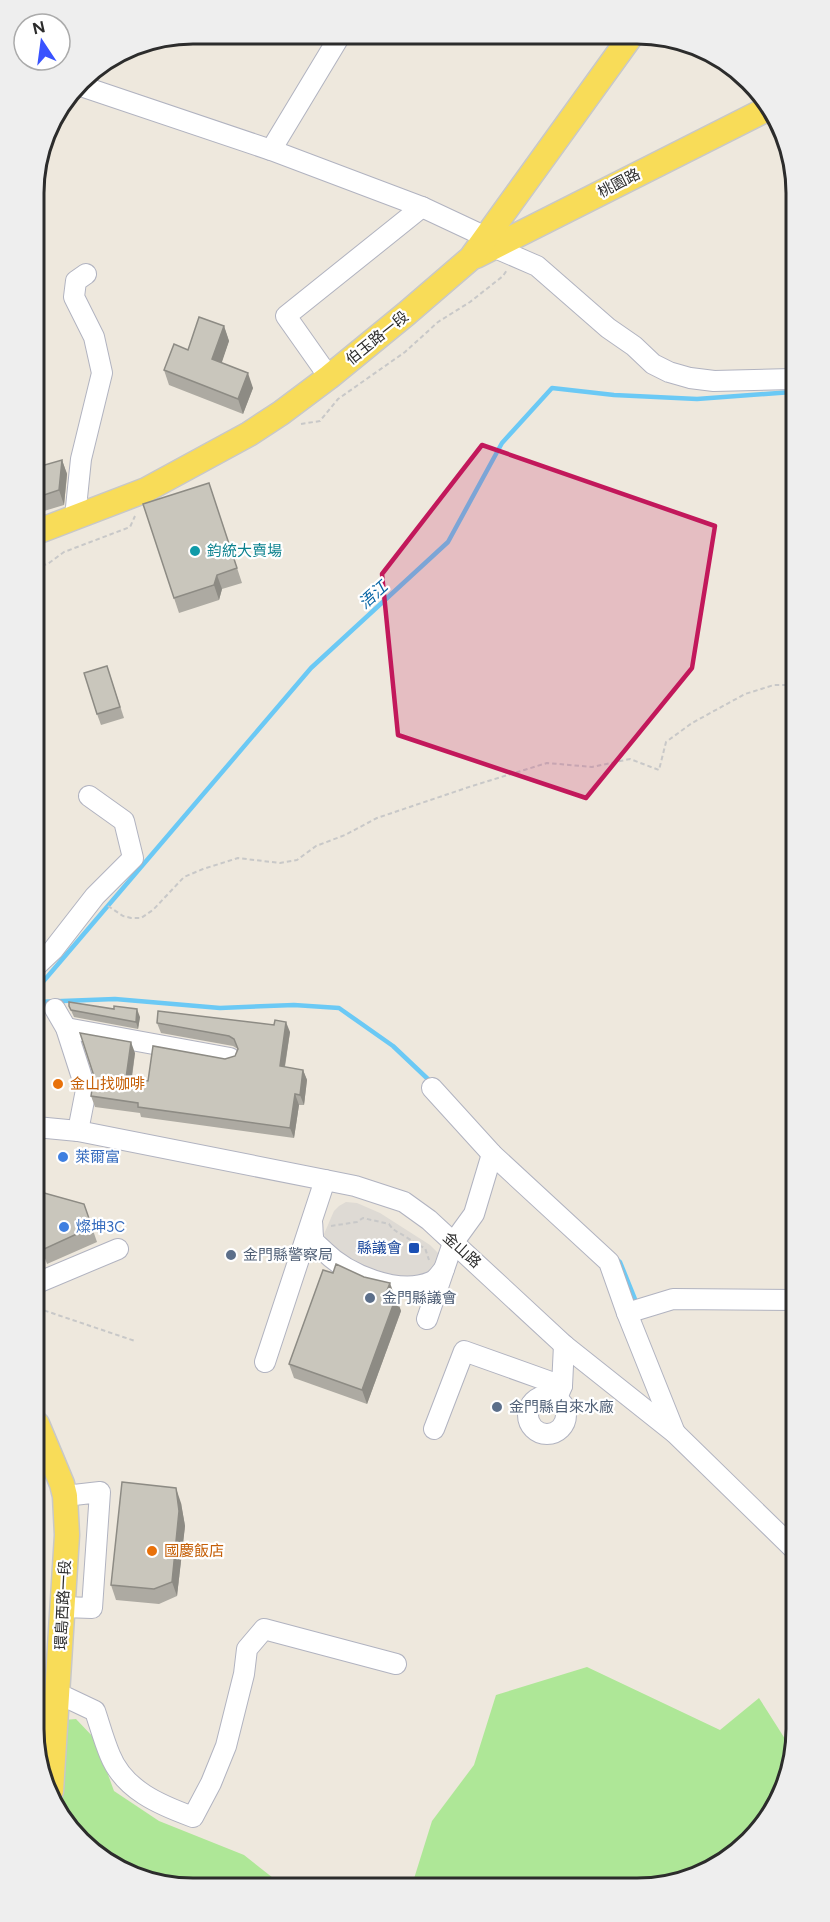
<svg xmlns="http://www.w3.org/2000/svg" width="830" height="1922" font-family="Figtree,'Noto Sans TC',sans-serif">
  <style>
    .green { fill: #aee797 }
    .plaza { fill: #dedad4 }
    .lines { fill: none; stroke-linecap: round; stroke-linejoin: round }
    .stream { stroke: #6bc9f5; stroke-width: 4.5 }
    .minor-casing { stroke: #b1b3c0; stroke-width: 22 }
    .major-casing { stroke: #c8c8c8; stroke-width: 27 }
    .path { stroke: #c8c8c8; stroke-width: 2; stroke-dasharray: 4.5 3; stroke-linecap: butt }
    .minor { stroke: #fff; stroke-width: 20 }
    .major { stroke: #f8dc58; stroke-width: 24 }
    .wall { fill: #adaaa2 }
    .shaded-wall { fill: #8d8b84 }
    .building { fill: #c9c6bc; stroke: #8d8b84; stroke-width: 1.5 }
    .marked { fill: #c2185b; fill-opacity: 0.2; stroke: #c2185b; stroke-width: 4.5; stroke-linejoin: round }
    .culture-dot { fill: #0f9aa8; stroke: #fff; stroke-width: 2 }
    .food-dot { fill: #e8710a; stroke: #fff; stroke-width: 2 }
    .shop-dot { fill: #3f7fe0; stroke: #fff; stroke-width: 2 }
    .transit-dot { fill: #1a4fb4; stroke: #fff; stroke-width: 2 }
    .service-dot { fill: #5c6f8a; stroke: #fff; stroke-width: 2 }
    .labels { text-anchor: middle; dominant-baseline: central; stroke-width: 4.5; stroke-linejoin: round; paint-order: stroke }
    .street-label { font-size: 15px; fill: #2c2c2c; stroke: #fff }
    .culture-label { font-size: 15px; fill: #0d838f; stroke: #fff; text-anchor: start }
    .food-label { font-size: 15px; fill: #c56008; stroke: #fff; text-anchor: start }
    .shop-label { font-size: 15px; fill: #366cbe; stroke: #fff; text-anchor: start }
    .transit-label { font-size: 15px; fill: #164399; stroke: #fff; text-anchor: end }
    .service-label { font-size: 15px; fill: #4e5e75; stroke: #fff; text-anchor: start }
    .water-label { font-size: 16px; font-style: italic; fill: #0765a5; stroke: #fff }
    .rim { fill: none; stroke: #2c2c2c; stroke-width: 3 }
  </style>
  <rect width="100%" height="100%" fill="#eee8dd"/>
  <g class="green">
    <polygon points="587,1667 720,1730 759,1698 794,1753 785,1790 758,1835 679,1884 412,1885 432,1821 474,1765 496,1695"/>
    <polygon points="76,1719 95,1739 114,1791 159,1821 244,1855 282,1885 161,1886 87,1849 61,1807 64,1720"/>
  </g>
  <polygon class="plaza" points="346,1202 357,1203 380,1213 430,1245 439,1254 439,1259 432,1276 408,1280 355,1266 325,1240 324,1234 334,1211 339,1206"/>
  <g class="lines">
    <g class="stream">
      <polyline points="36,990 311,668 448,542 502,443 552,388 614,395 697,399 792,392"/>
      <polyline points="36,1002 115,999 220,1008 294,1005 339,1008 393,1046 431,1082"/>
      <polyline points="615,1258 620,1262 637,1304"/>
    </g>
    <g class="minor-casing">
      <g id="minor">
        <polyline points="78,85 271,150 422,207 486,237"/>
        <polyline points="271,150 341,34"/>
        <polyline points="493,247 537,266 608,328 634,346 653,364 669,372 690,378 714,381 792,379"/>
        <polyline points="329,377 286,316 422,207"/>
        <polyline points="75,517 81,459 102,373 94,337 74,297 76,281 86,274"/>
        <polyline points="36,966 53,950 95,896 133,858 124,821 89,796"/>
        <polyline points="55,1009 66,1028 86,1090 78,1131"/>
        <polyline points="66,1028 230,1058"/>
        <polyline points="432,1088 492,1154 609,1262 627,1313 675,1433"/>
        <polyline points="36,1127 78,1131 325,1180 355,1186 404,1202 429,1220 564,1345 676,1434 796,1551"/>
        <path d="M312 1222C313 1228 312 1235 314 1241 316 1244 321 1248 324 1251 347 1274 398 1296 431 1282 436 1280 440 1274 444 1269"/>
        <polyline points="37,1283 118,1249"/>
        <polyline points="627,1313 673,1299 795,1300"/>
        <polyline points="427,1319 453,1243 474,1214 492,1154"/>
        <polyline points="265,1362 325,1180"/>
        <circle cx="547" cy="1415" r="19"/>
        <polyline points="557,1398 562,1386 564,1345"/>
        <polyline points="434,1429 464,1351 562,1386"/>
        <polyline points="63,1607 92,1608 100,1492 65,1496"/>
        <path d="M57 1693 95 1711C100 1726 104 1741 110 1755 124 1790 160 1805 193 1817L211 1783 226 1746 244 1674 247 1649 264 1629 396 1664"/>
      </g>
    </g>
    <g class="major-casing">
      <g id="major">
        <polyline points="476,256 767,109"/>
        <polyline points="34,533 146,490 249,434 281,413 329,377 406,314 471,258 631,36"/>
        <polyline points="37,1424 62,1484 65,1496 67,1535 51,1791"/>
      </g>
    </g>
    <g class="path">
      <polyline points="301,424 320,421 338,399 405,352 438,322 470,302 503,276 507,270"/>
      <polyline points="35,569 49,563 64,552 130,527 135,516"/>
      <polyline points="108,906 123,916 131,918 141,918 153,910 184,877 203,869 238,858 280,863 297,860 316,846 345,835 377,818 472,786 547,763 592,767 630,759 659,770 666,742 692,723 745,694 774,685 793,685"/>
      <path d="M331 1226 357 1222 363 1218 389 1224C394 1232 399 1232 406 1237 413 1241 417 1245 425 1248L429 1260"/>
      <polyline points="37,1308 135,1341"/>
    </g>
    <use href="#minor" class="minor"/>
    <use href="#major" class="major"/>
  </g>
  <g class="wall">
    <polygon points="224,326 229,341 221,363 253,388 243,414 169,385 164,370 188,350"/>
    <polygon points="62,460 67,474 64,505 44,511 38,497"/>
    <polygon points="209,483 242,583 222,589 219,600 179,613 174,598"/>
    <polygon points="107,666 124,718 101,725 97,714"/>
    <polygon points="69,1006 140,1017 138,1029 74,1017"/>
    <polygon points="157,1023 290,1032 285,1067 303,1070 307,1080 304,1105 299,1105 294,1138 141,1117 140,1113 95,1107 91,1096 135,1053 132,1078 148,1081 225,1059 235,1056 238,1049 233,1046 161,1033"/>
    <polygon points="37,1191 84,1204 97,1242 47,1264 42,1250 39,1237 37,1238"/>
    <polygon points="395,1296 401,1311 367,1404 294,1378 289,1364"/>
    <polygon points="181,1503 185,1526 177,1596 159,1604 116,1600 111,1585"/>
  </g>
  <g class="shaded-wall">
    <polygon points="224,326 229,341 218,374 212,359"/>
    <polygon points="248,373 253,388 243,414 238,399"/>
    <polygon points="62,460 67,474 64,505 59,490"/>
    <polygon points="217,575 222,589 219,600 214,585"/>
    <polygon points="137,1009 140,1017 138,1029 136,1022"/>
    <polygon points="286,1022 290,1032 283,1077 280,1066"/>
    <polygon points="131,1042 135,1053 130,1088 126,1078"/>
    <polygon points="303,1070 307,1080 304,1105 300,1095"/>
    <polygon points="295,1094 299,1105 294,1138 290,1128"/>
    <polygon points="390,1283 395,1297 386,1293"/>
    <polygon points="396,1297 401,1311 367,1404 362,1390"/>
    <polygon points="176,1488 181,1503 185,1526 177,1596 172,1582"/>
  </g>
  <g class="building">
    <polygon points="199,317 224,326 212,359 248,373 238,399 164,370 174,344 188,350"/>
    <polygon points="62,460 59,490 38,497 34,484 34,468"/>
    <polygon points="209,483 237,568 217,575 214,585 174,598 143,504"/>
    <polygon points="107,666 120,707 97,714 84,673"/>
    <polygon points="69,1002 114,1009 114,1006 137,1009 136,1022 71,1010 69,1006"/>
    <polygon points="158,1011 274,1025 275,1020 286,1022 280,1066 303,1070 300,1095 295,1094 290,1128 138,1107 138,1103 91,1096 94,1076 80,1033 131,1042 126,1078 148,1081 153,1046 225,1059 235,1056 238,1049 234,1039 229,1036 157,1023"/>
    <polygon points="37,1191 84,1204 92,1227 42,1250 37,1228"/>
    <polygon points="336,1264 364,1277 390,1283 386,1293 396,1297 362,1390 289,1364 323,1270 333,1273"/>
    <polygon points="122,1482 176,1488 179,1511 172,1582 154,1589 111,1585"/>
  </g>
  <path class="marked" d="M482 445 715 526 692 668 586 798 398 735 382 574Z"/>
  <circle class="culture-dot" cx="195" cy="551" r="6"/>
  <g class="food-dot">
    <circle cx="58" cy="1084" r="6"/>
    <circle cx="152" cy="1551" r="6"/>
  </g>
  <g class="shop-dot">
    <circle cx="63" cy="1157" r="6"/>
    <circle cx="64" cy="1227" r="6"/>
  </g>
  <rect class="transit-dot" x="408" y="1242" width="12" height="12" rx="3"/>
  <g class="service-dot">
    <circle cx="231" cy="1255" r="6"/>
    <circle cx="370" cy="1298" r="6"/>
    <circle cx="497" cy="1407" r="6"/>
  </g>
  <g class="labels">
    <g class="street-label">
      <text transform="translate(619 183) rotate(-27)">桃園路</text>
      <text transform="translate(377 338) rotate(-39)">伯玉路一段</text>
      <text transform="translate(462 1250) rotate(42)">金山路</text>
      <text transform="translate(63 1605) rotate(-87)">環島西路一段</text>
    </g>
    <g class="culture-label">
      <text x="207" y="551">鈞統大賣場</text>
    </g>
    <g class="food-label">
      <text x="70" y="1084">金山找咖啡</text>
      <text x="164" y="1551">國慶飯店</text>
    </g>
    <g class="shop-label">
      <text x="75" y="1157">萊爾富</text>
      <text x="76" y="1227">燦坤3C</text>
    </g>
    <g class="transit-label">
      <text x="402" y="1248">縣議會</text>
    </g>
    <g class="service-label">
      <text x="243" y="1255">金門縣警察局</text>
      <text x="382" y="1298">金門縣議會</text>
      <text x="509" y="1407">金門縣自來水廠</text>
    </g>
    <g class="water-label">
      <text transform="translate(373 595) rotate(-42)">浯江</text>
    </g>
  </g>
  <path d="M0 0H830V1922H0ZM193 44H637A149 149 0 0 1 786 193V1729A149 149 0 0 1 637 1878H193A149 149 0 0 1 44 1729V193A149 149 0 0 1 193 44Z" fill="#eee" fill-rule="evenodd"/>
  <path class="rim" d="M193 44H637A149 149 0 0 1 786 193V1729A149 149 0 0 1 637 1878H193A149 149 0 0 1 44 1729V193A149 149 0 0 1 193 44Z"/>
  <g transform="translate(42 42) rotate(347)"><circle r="28" fill="#ffffff" stroke="#ababab" stroke-width="1.5"/>
  <path d="M0-4.5L10 22L0 15L-10 22Z" fill="#3953ff"/>
  <text y="-9" font-size="16" font-weight="bold" text-anchor="middle" fill="#2c2c2c">N</text>
  </g>
</svg>
